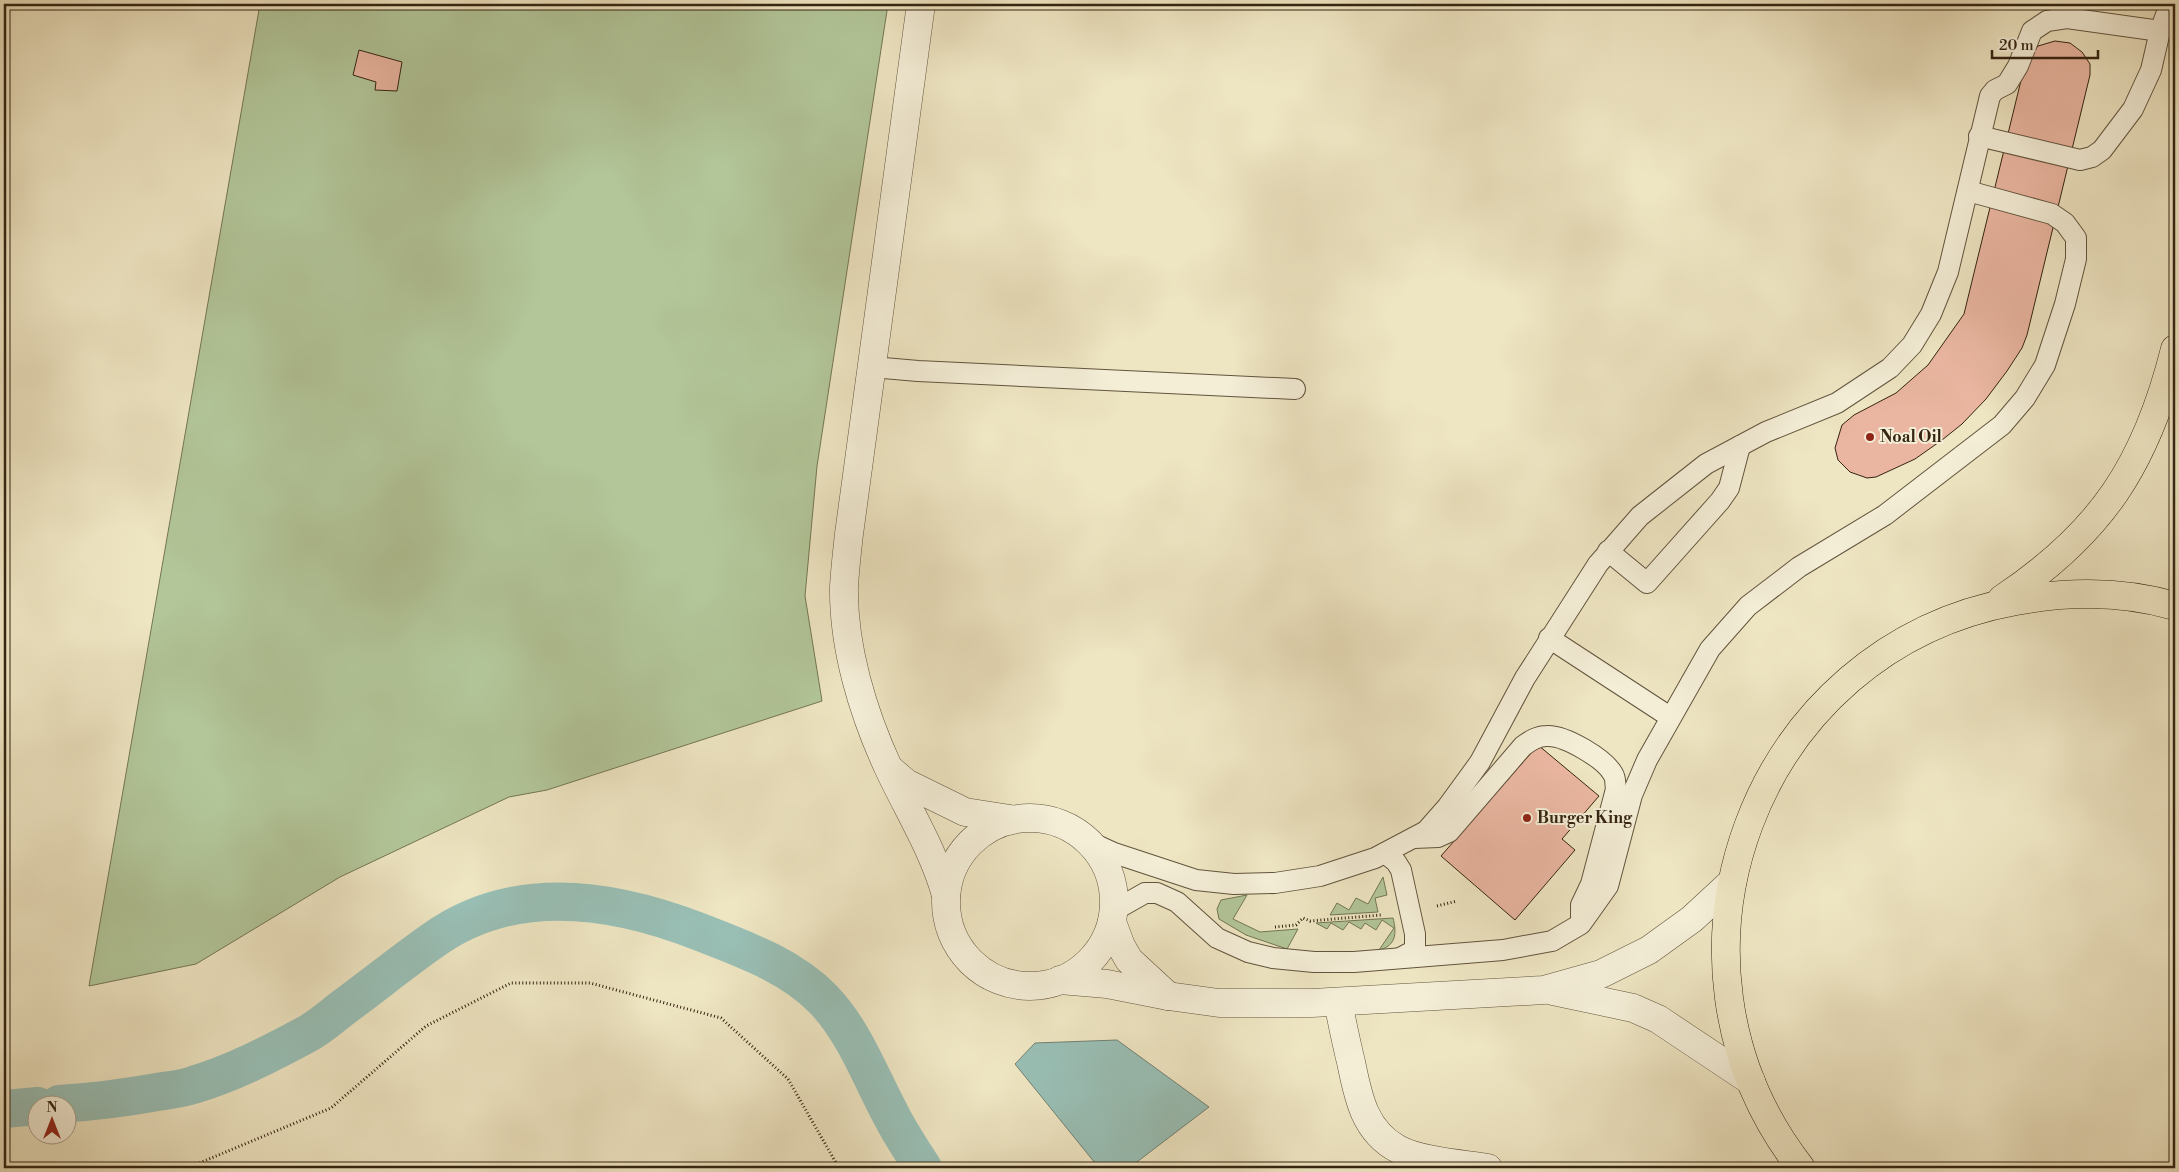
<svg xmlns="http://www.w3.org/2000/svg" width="2179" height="1172" font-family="'Libre Bodoni',serif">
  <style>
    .green { fill: #b2c699; stroke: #737555 }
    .water { fill: #99bfb5; stroke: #718173 }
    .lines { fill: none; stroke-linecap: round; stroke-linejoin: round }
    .canal { stroke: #99bfb5; stroke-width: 38 }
    .building { fill: #eab6a1; stroke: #342411 }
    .lane-casing { stroke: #62543d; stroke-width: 22 }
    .street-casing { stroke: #62543d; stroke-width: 29 }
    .primary-casing { stroke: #342411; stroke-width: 29 }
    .path { stroke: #342411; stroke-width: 3; stroke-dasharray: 1 2.5; stroke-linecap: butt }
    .lane { stroke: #f4eed7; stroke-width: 20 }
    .street { stroke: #f4eed7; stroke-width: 28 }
    .primary { stroke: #eee5c2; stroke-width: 28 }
    .poi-dot { fill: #8f2418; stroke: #f4eed7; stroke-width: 2 }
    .labels { text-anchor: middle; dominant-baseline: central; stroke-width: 4; stroke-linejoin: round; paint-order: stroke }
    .poi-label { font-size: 16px; font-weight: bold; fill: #342411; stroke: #f4eed7; text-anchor: start }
  </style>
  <rect width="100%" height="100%" fill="#eee5c2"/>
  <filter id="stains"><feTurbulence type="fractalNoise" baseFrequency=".004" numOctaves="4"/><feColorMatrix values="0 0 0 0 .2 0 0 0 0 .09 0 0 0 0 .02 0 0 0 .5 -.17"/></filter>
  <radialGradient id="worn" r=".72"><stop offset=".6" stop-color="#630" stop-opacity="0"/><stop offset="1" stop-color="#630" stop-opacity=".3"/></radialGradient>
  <g class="green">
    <polygon points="260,4 888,4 817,466 805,596 822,701 547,790 509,797 340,877 196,964 89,986"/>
    <polygon points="1383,877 1387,895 1375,898 1378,912 1330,915 1337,903 1349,910 1356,898 1368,904"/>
    <polygon points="1247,895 1233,919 1260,932 1298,929 1287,949 1246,935 1219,919 1217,909 1221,900"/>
    <path d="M1393 918C1397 933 1396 946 1379 950L1394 928 1382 920 1376 930 1365 923 1361 929 1349 922 1343 930 1331 923 1327 929 1316 923Z"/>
  </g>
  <polygon class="water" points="1117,1040 1209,1107 1129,1168 1099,1168 1015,1064 1035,1043"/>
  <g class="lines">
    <g class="canal">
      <path d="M59 1104C92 1102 124 1098 157 1092 169 1090 182 1089 193 1085 233 1073 270 1054 307 1034 320 1027 332 1016 344 1007 374 985 402 962 432 941 513 882 613 898 700 932 743 949 790 965 823 999 854 1031 870 1076 891 1115 900 1133 912 1151 923 1168"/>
      <polyline points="4,1109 38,1106"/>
    </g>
  </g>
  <g class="building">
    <polygon points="2055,41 2070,43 2082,52 2090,64 2090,75 2027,335 2022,348 2007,371 1986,399 1962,424 1942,440 1915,459 1876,477 1867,478 1850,472 1838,460 1835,448 1842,425 1854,415 1896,393 1928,365 1964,314 2026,60 2038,46"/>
    <polygon points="359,50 402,62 397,91 375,90 376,82 353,75"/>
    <polygon points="1538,745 1599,796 1562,839 1575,850 1515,920 1441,856"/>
  </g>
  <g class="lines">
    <g class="lane-casing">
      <g id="lane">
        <polyline points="1979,136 2080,160 2092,157 2102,150 2133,109 2151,70 2160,31 2170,4"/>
        <polyline points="872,367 918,371 1295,389"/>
        <polyline points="1608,551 1647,583 1720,501 1729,488 1740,446"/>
        <polyline points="1549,638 1670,717"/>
        <path d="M1414 838 1438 837 1449 832 1523 746C1530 741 1537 736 1547 736 1565 735 1605 759 1613 774 1616 778 1615 784 1616 789L1591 884 1581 905V917"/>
        <polyline points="1090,842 1114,853 1196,880 1234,884 1275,883 1320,876 1375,858 1426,831 1448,806 1480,762 1525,678 1598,564 1640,516 1706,464 1766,432 1837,403 1890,368 1912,345 1931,314 1948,272 1990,96 1995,90 2007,84 2018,66 2032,31 2047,21 2067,18 2160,31"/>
        <polyline points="1385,853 1396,862 1401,870 1415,934 1415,950 1400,958"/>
        <polyline points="1115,910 1145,893 1157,893 1177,902 1217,938 1248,952 1273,958 1314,962 1354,962 1503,950 1552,941 1581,924 1608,886 1632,795 1647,760 1710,649 1748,606 1799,567 1885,515 2002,425 2025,398 2045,365 2065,304 2076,259 2076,238 2065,223 2052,214 1968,191"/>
      </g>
    </g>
    <g class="street-casing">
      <g id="street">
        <path d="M921 4 849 534C847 552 845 569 844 587 843 647 863 713 888 767 908 810 933 849 946 895"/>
        <polyline points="892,771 906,783 965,812 1010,819"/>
        <circle cx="1030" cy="902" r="84"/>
        <polyline points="1112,922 1121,946 1129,960 1168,996"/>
        <polyline points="1060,980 1107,984 1168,996 1219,1003 1312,1003 1544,990 1601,974 1649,950 1692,919 1732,882"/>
        <polyline points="1553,991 1633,1008 1658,1019 1751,1081"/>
        <path d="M1338 1002C1342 1022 1346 1042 1351 1062 1358 1096 1364 1131 1398 1149 1420 1161 1463 1164 1488 1168"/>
      </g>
    </g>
    <g class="primary-casing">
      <g id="primary">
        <path d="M2002 599C2101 533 2146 465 2175 349"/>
        <path d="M1801 1168C1638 959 1754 648 2016 601 2069 591 2123 591 2175 606"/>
      </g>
    </g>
    <g class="path">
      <polyline points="1437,906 1457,901"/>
      <polyline points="1275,927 1296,925 1303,918 1310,921 1381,915"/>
      <polyline points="158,1168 197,1164 331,1108 426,1026 511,983 590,983 721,1018 788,1079 839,1168"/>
    </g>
    <use href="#lane" class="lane"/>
    <use href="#street" class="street"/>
    <use href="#primary" class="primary"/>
  </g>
  <g class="poi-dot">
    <circle cx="1870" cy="437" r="5"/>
    <circle cx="1527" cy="818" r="5"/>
  </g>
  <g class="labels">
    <g class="poi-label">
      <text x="1880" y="437">Noal Oil</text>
      <text x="1537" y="818">Burger King</text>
    </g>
  </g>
  <rect width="2179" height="1172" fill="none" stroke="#eee5c2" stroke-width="20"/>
  <rect x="5" y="5" width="2169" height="1162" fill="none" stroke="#342411" stroke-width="2.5"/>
  <rect x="10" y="10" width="2159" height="1152" fill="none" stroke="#342411"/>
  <g transform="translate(52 1120)"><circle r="24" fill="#f4eed7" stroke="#a79d88"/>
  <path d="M0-4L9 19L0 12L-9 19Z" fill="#8f2418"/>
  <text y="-8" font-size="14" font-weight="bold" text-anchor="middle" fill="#342411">N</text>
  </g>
  <path d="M1992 50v8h106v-8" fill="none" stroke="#342411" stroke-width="2.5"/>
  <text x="1999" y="50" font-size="15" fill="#342411" stroke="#f4eed7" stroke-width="4" paint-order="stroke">20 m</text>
  <rect width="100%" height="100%" filter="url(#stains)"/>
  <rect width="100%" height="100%" fill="url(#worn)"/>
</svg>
